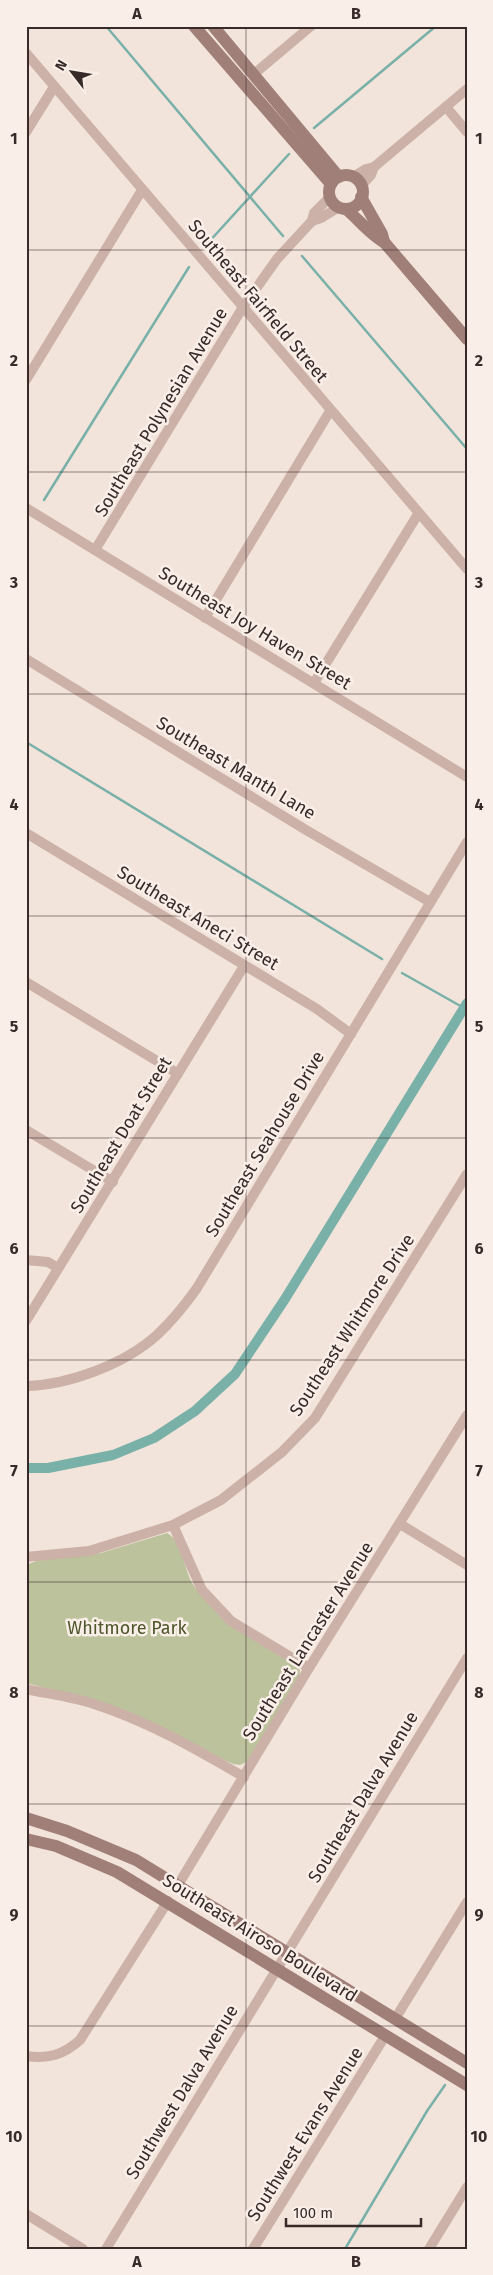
<svg xmlns="http://www.w3.org/2000/svg" width="493" height="2275" font-family="'Fira Sans',sans-serif">
  <style>
    .green { fill: #bcc29b }
    .lines { fill: none; stroke-linecap: round; stroke-linejoin: round }
    .stream { stroke: #79b1a9; stroke-width: 2.5 }
    .canal { stroke: #79b1a9; stroke-width: 10 }
    .street { stroke: #cbb1a7; stroke-width: 10 }
    .secondary { stroke: #9f7f78; stroke-width: 12 }
    .grid { fill: none; stroke: #372a28; stroke-width: 1; stroke-opacity: 0.55 }
    .labels { text-anchor: middle; dominant-baseline: central; stroke-width: 5; stroke-linejoin: round; paint-order: stroke }
    .street-label { font-size: 18px; fill: #372a28; stroke: #faefe8 }
    .park-label { font-size: 18px; fill: #4e562b; stroke: #faefe8 }
    .neatline { fill: none; stroke: #372a28; stroke-width: 2 }
    .grid-label { font-size: 16px; text-anchor: middle; font-weight: bold; fill: #372a28 }
  </style>
  <rect width="100%" height="100%" fill="#f3e4db"/>
  <path class="green" d="M167 1533C182 1541 184 1565 190 1579 193 1585 198 1591 201 1596L296 1665 300 1670 299 1679 249 1761 240 1765 233 1764 94 1700 26 1683V1565L39 1560 101 1553Z"/>
  <g class="lines">
    <g class="stream">
      <polyline points="106,26 283,236"/>
      <polyline points="314,128 436,26"/>
      <polyline points="207,244 289,154"/>
      <polyline points="302,256 467,449"/>
      <polyline points="44,500 189,267"/>
      <polyline points="26,530 28,528"/>
      <polyline points="26,742 382,959"/>
      <polyline points="402,973 464,1008"/>
      <polyline points="467,2049 467,2048"/>
      <polyline points="345,2249 427,2111 445,2085"/>
    </g>
    <polyline class="canal" points="26,1468 48,1468 113,1455 154,1438 195,1411 235,1374 285,1299 467,1003"/>
    <g class="street">
      <polyline points="26,53 467,569"/>
      <polyline points="254,74 311,26"/>
      <polyline points="446,107 467,132"/>
      <polyline points="26,132 54,87"/>
      <polyline points="353,177 366,169 374,167 467,89"/>
      <polyline points="361,186 371,175 374,167"/>
      <polyline points="312,221 321,218 339,207"/>
      <polyline points="26,380 142,190"/>
      <polyline points="26,508 467,777"/>
      <polyline points="95,550 243,307 277,259 312,221 314,213 330,197"/>
      <polyline points="205,618 330,411"/>
      <polyline points="26,659 306,830 430,902"/>
      <polyline points="314,683 418,514"/>
      <polyline points="26,833 317,1009 351,1034"/>
      <polyline points="26,982 177,1073"/>
      <polyline points="26,1130 113,1182"/>
      <polyline points="26,1260 48,1262 58,1268"/>
      <polyline points="26,1321 244,966"/>
      <path d="M26 1386C69 1385 125 1364 157 1335 172 1321 185 1305 197 1288L467 842"/>
      <polyline points="400,1524 467,1565"/>
      <polyline points="173,1525 202,1590 231,1621 309,1668"/>
      <polyline points="26,1557 89,1551 173,1525 221,1500 282,1452 315,1418 467,1174"/>
      <path d="M26 1689C49 1694 73 1697 94 1704 147 1721 196 1749 244 1777"/>
      <polyline points="178,1885 309,1668 467,1415"/>
      <polyline points="395,2019 467,1902"/>
      <path d="M26 2056C49 2059 63 2055 80 2040L168 1901"/>
      <polyline points="26,2214 83,2249"/>
      <polyline points="106,2249 467,1658"/>
      <polyline points="253,2249 385,2036"/>
      <polyline points="429,2249 467,2187"/>
    </g>
    <g class="secondary">
      <polyline points="194,26 331,184"/>
      <polyline points="213,26 339,177"/>
      <circle cx="346" cy="192" r="17"/>
      <polyline points="361,197 382,234 384,242"/>
      <path d="M346 209C358 219 371 235 384 242L467 339"/>
      <polyline points="26,1818 67,1831 136,1860 467,2063"/>
      <polyline points="26,1839 56,1846 117,1872 467,2085"/>
    </g>
  </g>
  <path class="grid" d="M246 26V2249M26 250H467M26 472H467M26 694H467M26 916H467M26 1138H467M26 1360H467M26 1582H467M26 1804H467M26 2026H467"/>
  <g class="labels">
    <g class="street-label">
      <text transform="translate(258 301) rotate(50)">Southeast Fairfield Street</text>
      <text transform="translate(161 412) rotate(-59)">Southeast Polynesian Avenue</text>
      <text transform="translate(255 628) rotate(31)">Southeast Joy Haven Street</text>
      <text transform="translate(236 768) rotate(31)">Southeast Manth Lane</text>
      <text transform="translate(198 918) rotate(31)">Southeast Aneci Street</text>
      <text transform="translate(121 1135) rotate(-59)">Southeast Doat Street</text>
      <text transform="translate(265 1144) rotate(-59)">Southeast Seahouse Drive</text>
      <text transform="translate(352 1325) rotate(-57)">Southeast Whitmore Drive</text>
      <text transform="translate(308 1641) rotate(-58)">Southeast Lancaster Avenue</text>
      <text transform="translate(363 1797) rotate(-59)">Southeast Dalva Avenue</text>
      <text transform="translate(260 1938) rotate(32)">Southeast Airoso Boulevard</text>
      <text transform="translate(182 2092) rotate(-59)">Southwest Dalva Avenue</text>
      <text transform="translate(305 2134) rotate(-58)">Southwest Evans Avenue</text>
    </g>
    <g class="park-label">
      <text x="127" y="1628">Whitmore Park</text>
    </g>
  </g>
  <rect width="493" height="2275" fill="none" stroke="#faefe8" stroke-width="55"/>
  <g transform="translate(72 72) rotate(301)" stroke="#faefe8" stroke-width="4" paint-order="stroke">
  <path d="M0-4L9 19L0 12L-9 19Z" fill="#372a28"/>
  <text y="-8" font-size="14" font-weight="bold" text-anchor="middle" fill="#372a28">N</text>
  </g>
  <path d="M286 2218v8h135v-8" fill="none" stroke="#372a28" stroke-width="2.5"/>
  <text x="293" y="2218" font-size="15" fill="#372a28" stroke="#faefe8" stroke-width="4" paint-order="stroke">100 m</text>
  <rect x="28" y="28" width="438" height="2220" class="neatline"/>
  <g class="grid-label">
    <text x="137" y="19">A</text>
    <text x="356" y="19">B</text>
    <text x="14" y="144">1</text>
    <text x="479" y="144">1</text>
    <text x="14" y="366">2</text>
    <text x="479" y="366">2</text>
    <text x="14" y="588">3</text>
    <text x="479" y="588">3</text>
    <text x="14" y="810">4</text>
    <text x="479" y="810">4</text>
    <text x="14" y="1032">5</text>
    <text x="479" y="1032">5</text>
    <text x="14" y="1254">6</text>
    <text x="479" y="1254">6</text>
    <text x="14" y="1476">7</text>
    <text x="479" y="1476">7</text>
    <text x="14" y="1698">8</text>
    <text x="479" y="1698">8</text>
    <text x="14" y="1920">9</text>
    <text x="479" y="1920">9</text>
    <text x="14" y="2142">10</text>
    <text x="479" y="2142">10</text>
    <text x="137" y="2267">A</text>
    <text x="356" y="2267">B</text>
  </g>
</svg>
